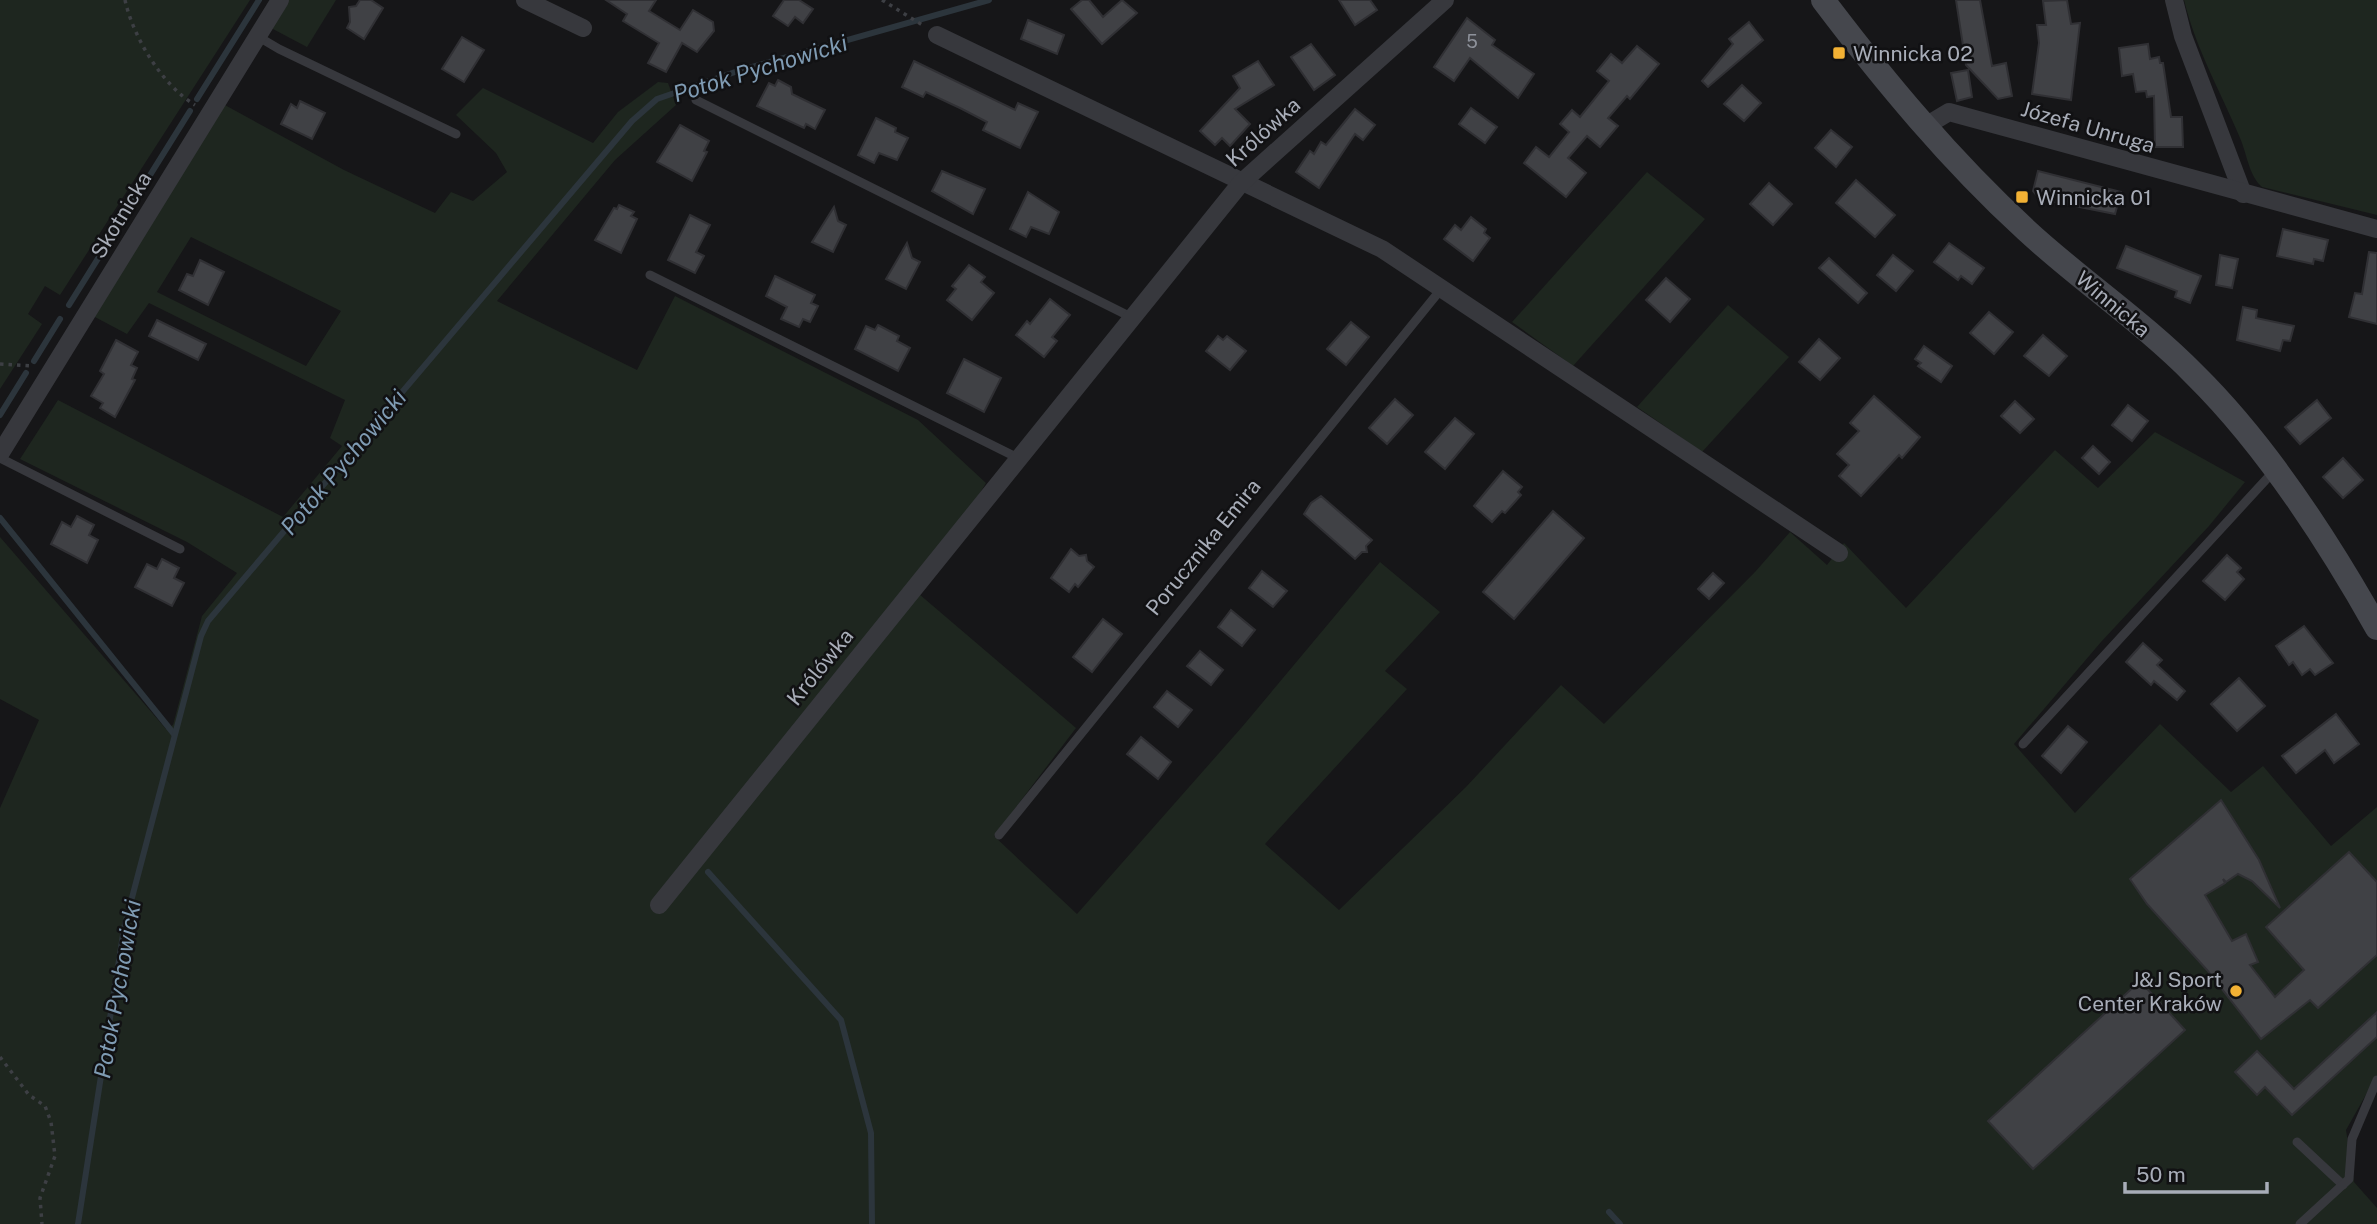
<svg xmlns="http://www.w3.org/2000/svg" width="2377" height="1224" font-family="'Public Sans',sans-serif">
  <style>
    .green { fill: #1e261f; fill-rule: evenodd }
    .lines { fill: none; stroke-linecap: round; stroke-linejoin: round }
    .stream { stroke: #2c353c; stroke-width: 6 }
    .building { fill: #404145; stroke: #303034; stroke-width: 2 }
    .path { stroke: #3d3f44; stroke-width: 3.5; stroke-dasharray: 3.5 5; stroke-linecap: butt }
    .lane { stroke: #37383d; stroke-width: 9 }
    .street { stroke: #37383d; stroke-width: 18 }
    .secondary { stroke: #45474d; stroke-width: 24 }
    .poi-dot { fill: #f2b134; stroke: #111113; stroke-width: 2.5 }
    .labels { text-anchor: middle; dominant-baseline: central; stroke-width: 5; stroke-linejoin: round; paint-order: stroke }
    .number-label { font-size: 18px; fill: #8e929b }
    .poi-label { font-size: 21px; fill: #a8adb8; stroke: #111113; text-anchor: start }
    .street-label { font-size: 21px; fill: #a8adb8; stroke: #111113 }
    .water-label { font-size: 23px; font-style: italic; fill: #7f9bb3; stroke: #111113 }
  </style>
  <rect width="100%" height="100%" fill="#161618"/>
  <g class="green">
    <polygon points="0,0 250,0 60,295 45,286 28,314 42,324 0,389"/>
    <polygon points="288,0 336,0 307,47 271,28"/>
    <path d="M2184 0H2377V215L2262 187C2249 176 2247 154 2240 138 2220 90 2197 52 2184 0Z"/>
    <path d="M658 82 668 83 676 105 615 160 497 301 637 370 675 296 918 420 986 483 919 594 1076 728 994 836 1077 914 1242 727 1380 562 1440 612 1385 671 1407 689 1265 844 1339 910 1466 787 1561 685 1604 724 1755 572 1790 532 1827 565 1844 543 1906 608 2055 450 2098 488 2155 432 2245 482 2209 526 2101 642 2014 744 2075 813 2160 724 2231 792 2263 766 2331 846 2377 807V1075L2346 1130 2354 1182 2377 1208V1224H0V808L39 720 0 699V537L166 729 173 725 202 616 237 573 187 542 20 459 58 400 283 517 342 446 330 438 345 400 149 303 127 334 93 316 223 104 344 170 435 213 451 192 473 201 507 172 496 153 456 115 483 88 593 143 618 112ZM191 237 341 311 306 366 157 292Z"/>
    <polygon points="1647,172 1705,219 1573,366 1512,322"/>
    <polygon points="1728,305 1789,357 1702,452 1637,407"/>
  </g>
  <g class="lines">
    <g class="stream">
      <polyline points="197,99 259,0"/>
      <polyline points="69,305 190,111"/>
      <polyline points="34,361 60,319"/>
      <polyline points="0,415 26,373"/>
      <polyline points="0,518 174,734"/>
      <polyline points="708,872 841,1020 871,1133 872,1224"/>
      <polyline points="1609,1212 1620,1224"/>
      <polyline points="78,1224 124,928 201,636 208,621 632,121 657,99 738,71 989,0"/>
    </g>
  </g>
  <g class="building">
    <polygon points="360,0 371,0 383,8 364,39 347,28 350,22 349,7 356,6"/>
    <polygon points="606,0 656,0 649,11 680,30 693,10 713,22 714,31 697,52 682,43 666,72 648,63 659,43 623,21 627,14"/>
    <polygon points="784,0 799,0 813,9 803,23 795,17 788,26 773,16"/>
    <polygon points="1082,0 1089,0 1103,17 1122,0 1137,13 1102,44 1071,9"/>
    <polygon points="1339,0 1370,0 1377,10 1355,25"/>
    <polygon points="1956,0 1980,0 1992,66 2006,63 2012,96 1998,99 1966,65"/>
    <polygon points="2067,0 2071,24 2080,23 2071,100 2032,94 2039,43 2037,25 2046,25 2043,1"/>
    <polygon points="1467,18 1495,40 1492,45 1534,74 1518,98 1470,58 1454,81 1434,67"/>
    <polygon points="1028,20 1064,35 1057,54 1021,39"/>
    <polygon points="1749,22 1763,40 1708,87 1702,81 1733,44 1729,39"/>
    <polygon points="462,37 484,50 464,82 442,69"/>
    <polygon points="1311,44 1335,75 1314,90 1291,57"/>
    <polygon points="2148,44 2150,59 2159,57 2160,63 2163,63 2171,117 2182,117 2183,147 2155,147 2154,96 2147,97 2146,91 2136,92 2133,74 2122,76 2119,48"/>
    <polygon points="1637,46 1659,64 1630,99 1627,96 1608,118 1618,126 1600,147 1587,136 1568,158 1586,173 1566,197 1524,163 1536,147 1549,157 1569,132 1560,124 1572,110 1580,117 1609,81 1597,71 1611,54 1622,63"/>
    <polygon points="914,61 1015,110 1018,103 1038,112 1020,148 983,130 987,122 962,109 926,92 923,97 902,87"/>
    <polygon points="1258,61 1274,85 1235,109 1250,124 1230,146 1222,138 1215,145 1200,131 1240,88 1233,76"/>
    <polygon points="1968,70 1972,97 1957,101 1951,73"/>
    <polygon points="778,80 791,87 792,94 825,110 815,129 806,124 804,128 757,106 769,83 775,86"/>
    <polygon points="1742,85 1761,103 1744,121 1724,104"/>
    <polygon points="300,101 325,113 312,139 281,124 291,104 297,108"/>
    <polygon points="1471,108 1497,127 1485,143 1459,124"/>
    <polygon points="1355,109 1375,125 1363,140 1355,134 1319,188 1296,172 1310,151 1314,154 1321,142 1326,145"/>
    <polygon points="876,118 896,128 895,132 908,138 897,160 879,153 874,163 858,155"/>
    <polygon points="680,125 709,141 704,151 707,152 692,181 657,162"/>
    <polygon points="1831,130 1852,147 1836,167 1815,148"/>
    <polygon points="942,171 985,189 973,214 932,191"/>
    <polygon points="2038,171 2121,192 2115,214 2040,199 2033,191"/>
    <polygon points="1856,180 1895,215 1875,237 1836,203"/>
    <polygon points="1769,183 1792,204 1773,225 1750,204"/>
    <polygon points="1028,192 1059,212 1049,234 1031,227 1026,237 1010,229"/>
    <polygon points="619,205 634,212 631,216 637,219 621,253 595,240 614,208 617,209"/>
    <polygon points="834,207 838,221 846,225 833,252 812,242"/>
    <polygon points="690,215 710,225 696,252 704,256 695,273 668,260"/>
    <polygon points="1471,217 1486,229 1484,233 1490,238 1473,261 1444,239 1455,225 1461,230"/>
    <polygon points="2283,229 2328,240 2323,261 2314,259 2313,264 2277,256"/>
    <polygon points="907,243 912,258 920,262 906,289 886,279"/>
    <polygon points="1949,243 1984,268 1972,284 1961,276 1958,280 1934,262"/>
    <polygon points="2126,246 2201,276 2190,303 2175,297 2177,291 2117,268"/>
    <polygon points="2369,252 2377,253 2377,324 2349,317 2355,293 2362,294"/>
    <polygon points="1893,255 1913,271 1896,291 1877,275"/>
    <polygon points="2220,255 2238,259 2232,288 2216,285"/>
    <polygon points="1829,258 1867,293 1858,303 1819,268"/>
    <polygon points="200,260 224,272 208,305 179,290 187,274 193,276"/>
    <polygon points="969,265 985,277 981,282 994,293 972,320 947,300 956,289 952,286"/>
    <polygon points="775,276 815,295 811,303 818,306 810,322 803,319 799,327 781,319 787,307 766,296"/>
    <polygon points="1666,278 1690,299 1670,322 1646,300"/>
    <polygon points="1050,299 1070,315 1052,337 1057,341 1044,357 1016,335 1027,321 1030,324"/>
    <polygon points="2243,307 2257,310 2256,318 2294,326 2290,341 2283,340 2280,351 2237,340"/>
    <polygon points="1989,312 2013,332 1994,354 1970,333"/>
    <polygon points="157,320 206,344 198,360 149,336"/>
    <polygon points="1351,322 1369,337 1346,365 1327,349"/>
    <polygon points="878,325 899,336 897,341 910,348 898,371 855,349 866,326 875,330"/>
    <polygon points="2043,335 2067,356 2049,376 2024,356"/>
    <polygon points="1218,336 1223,340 1227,336 1246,351 1230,370 1206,351"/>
    <polygon points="1819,339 1840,358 1820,380 1799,362"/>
    <polygon points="116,340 138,352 131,365 137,368 132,379 135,380 115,417 100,408 103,403 91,396 104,374 100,371"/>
    <polygon points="1924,346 1952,366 1941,382 1918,366 1921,363 1915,359"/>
    <polygon points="964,359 1001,378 984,412 947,393"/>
    <polygon points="1874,396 1920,437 1902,458 1899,455 1861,496 1839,476 1849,465 1837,454 1859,431 1850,423"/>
    <polygon points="1395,399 1413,415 1387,444 1369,428"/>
    <polygon points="2317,400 2331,418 2300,444 2285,427"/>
    <polygon points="2015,401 2034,419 2020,433 2001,416"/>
    <polygon points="2128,405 2148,421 2132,441 2112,425"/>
    <polygon points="1455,418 1474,434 1445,469 1425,452"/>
    <polygon points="2093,446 2110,462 2099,474 2082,458"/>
    <polygon points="2343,458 2363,480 2343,498 2323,477"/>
    <polygon points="1503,471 1522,487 1518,492 1521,495 1505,513 1502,511 1492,522 1474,506"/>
    <polygon points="1321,496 1372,540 1366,546 1367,552 1362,552 1355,559 1304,514 1311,503"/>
    <polygon points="1553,511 1584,538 1514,619 1483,592"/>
    <polygon points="77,516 94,525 89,535 98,540 87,563 51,544 62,522 71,527"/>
    <polygon points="1071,549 1079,556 1086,555 1087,561 1094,567 1078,587 1075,584 1069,592 1051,578"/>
    <polygon points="2227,555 2241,568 2237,572 2244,579 2225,600 2203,581"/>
    <polygon points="162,559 179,568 174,578 184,583 172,606 135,587 147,564 157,569"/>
    <polygon points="1262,571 1287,591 1273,607 1249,588"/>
    <polygon points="1713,573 1724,583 1709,599 1698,589"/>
    <polygon points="1231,610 1255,630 1242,646 1218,627"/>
    <polygon points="1103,619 1122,634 1092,672 1073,657"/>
    <polygon points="2304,626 2333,663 2315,675 2310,669 2302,675 2293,662 2289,665 2276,646"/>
    <polygon points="2143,643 2162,660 2157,665 2185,691 2177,700 2154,681 2151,685 2126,662"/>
    <polygon points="1200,651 1223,670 1211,685 1187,666"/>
    <polygon points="2239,678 2265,706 2237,731 2211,704"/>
    <polygon points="1167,691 1192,710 1178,727 1154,707"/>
    <polygon points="2336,714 2359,744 2334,763 2325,750 2296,773 2282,756"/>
    <polygon points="2068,726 2087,742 2061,773 2042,756"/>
    <polygon points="1141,737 1171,762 1158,779 1127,754"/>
    <polygon points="2221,800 2259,860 2280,908 2252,881 2238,874 2226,882 2223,879 2225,883 2205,895 2232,941 2246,934 2258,962 2250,965 2275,997 2304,970 2266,927 2349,852 2377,882 2377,955 2318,1008 2310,1000 2261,1039 2207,970 2147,904 2130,879"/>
    <polygon points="2140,981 2185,1030 2033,1169 1988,1121"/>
    <polygon points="2377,1012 2377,1037 2292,1115 2265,1087 2257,1095 2235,1072 2257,1051 2294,1089"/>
  </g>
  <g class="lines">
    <g class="path">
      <path d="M125 0C133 37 162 85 195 105"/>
      <polyline points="882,0 924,26"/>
      <polyline points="0,364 32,366"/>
      <polyline points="0,1057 29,1095 45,1106 51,1122 55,1156 40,1198 42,1224"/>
    </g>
    <g class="lane">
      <polyline points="257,36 279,49 456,134"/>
      <polyline points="696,100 1133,318"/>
      <polyline points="650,275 1018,458"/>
      <polyline points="0,458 180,549"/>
      <polyline points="2023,744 2273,472"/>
      <polyline points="999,835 1442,288"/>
      <polyline points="2297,1142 2343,1185"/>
      <polyline points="2300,1224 2349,1179 2352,1139 2377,1080"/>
    </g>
    <g class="street">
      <polyline points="525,0 583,28"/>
      <polyline points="2174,0 2183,36 2243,194"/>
      <polyline points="937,35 1382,249 1839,553"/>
      <polyline points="1924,127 1949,112 2377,229"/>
      <polyline points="0,454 280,0"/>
      <polyline points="659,905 1241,183 1445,0"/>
    </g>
    <path class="secondary" d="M1823 0C1885 82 1950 160 2026 230 2080 280 2143 322 2195 375 2266 445 2328 541 2377 628"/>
  </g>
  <g class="poi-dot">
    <rect x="1832" y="46" width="14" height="14" rx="3.5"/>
    <rect x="2015" y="190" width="14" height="14" rx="3.5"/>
    <circle cx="2236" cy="991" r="7"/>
  </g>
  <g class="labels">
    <g class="number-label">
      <text x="1472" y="41">5</text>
    </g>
    <g class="poi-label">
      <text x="1853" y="53">Winnicka 02</text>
      <text x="2036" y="197">Winnicka 01</text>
      <text x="2222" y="979" text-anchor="end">J&amp;J Sport<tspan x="2222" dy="24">Center Kraków</tspan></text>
    </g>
    <g class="street-label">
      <text transform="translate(2088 127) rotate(16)">Józefa Unruga</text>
      <text transform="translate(1263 132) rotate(-42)">Królówka</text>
      <text transform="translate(121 215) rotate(-59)">Skotnicka</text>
      <text transform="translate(2113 304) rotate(40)">Winnicka</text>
      <text transform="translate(1203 547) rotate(-51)">Porucznika Emira</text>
      <text transform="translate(820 667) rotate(-51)">Królówka</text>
    </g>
    <g class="water-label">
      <text transform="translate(760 68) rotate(-17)">Potok Pychowicki</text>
      <text transform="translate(343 462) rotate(-50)">Potok Pychowicki</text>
      <text transform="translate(117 989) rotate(-80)">Potok Pychowicki</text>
    </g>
  </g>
  <path d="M2125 1182v10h142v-10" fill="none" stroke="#a8adb8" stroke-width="3.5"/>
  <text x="2136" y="1182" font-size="21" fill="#a8adb8" stroke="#111113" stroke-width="5" paint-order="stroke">50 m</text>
</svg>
